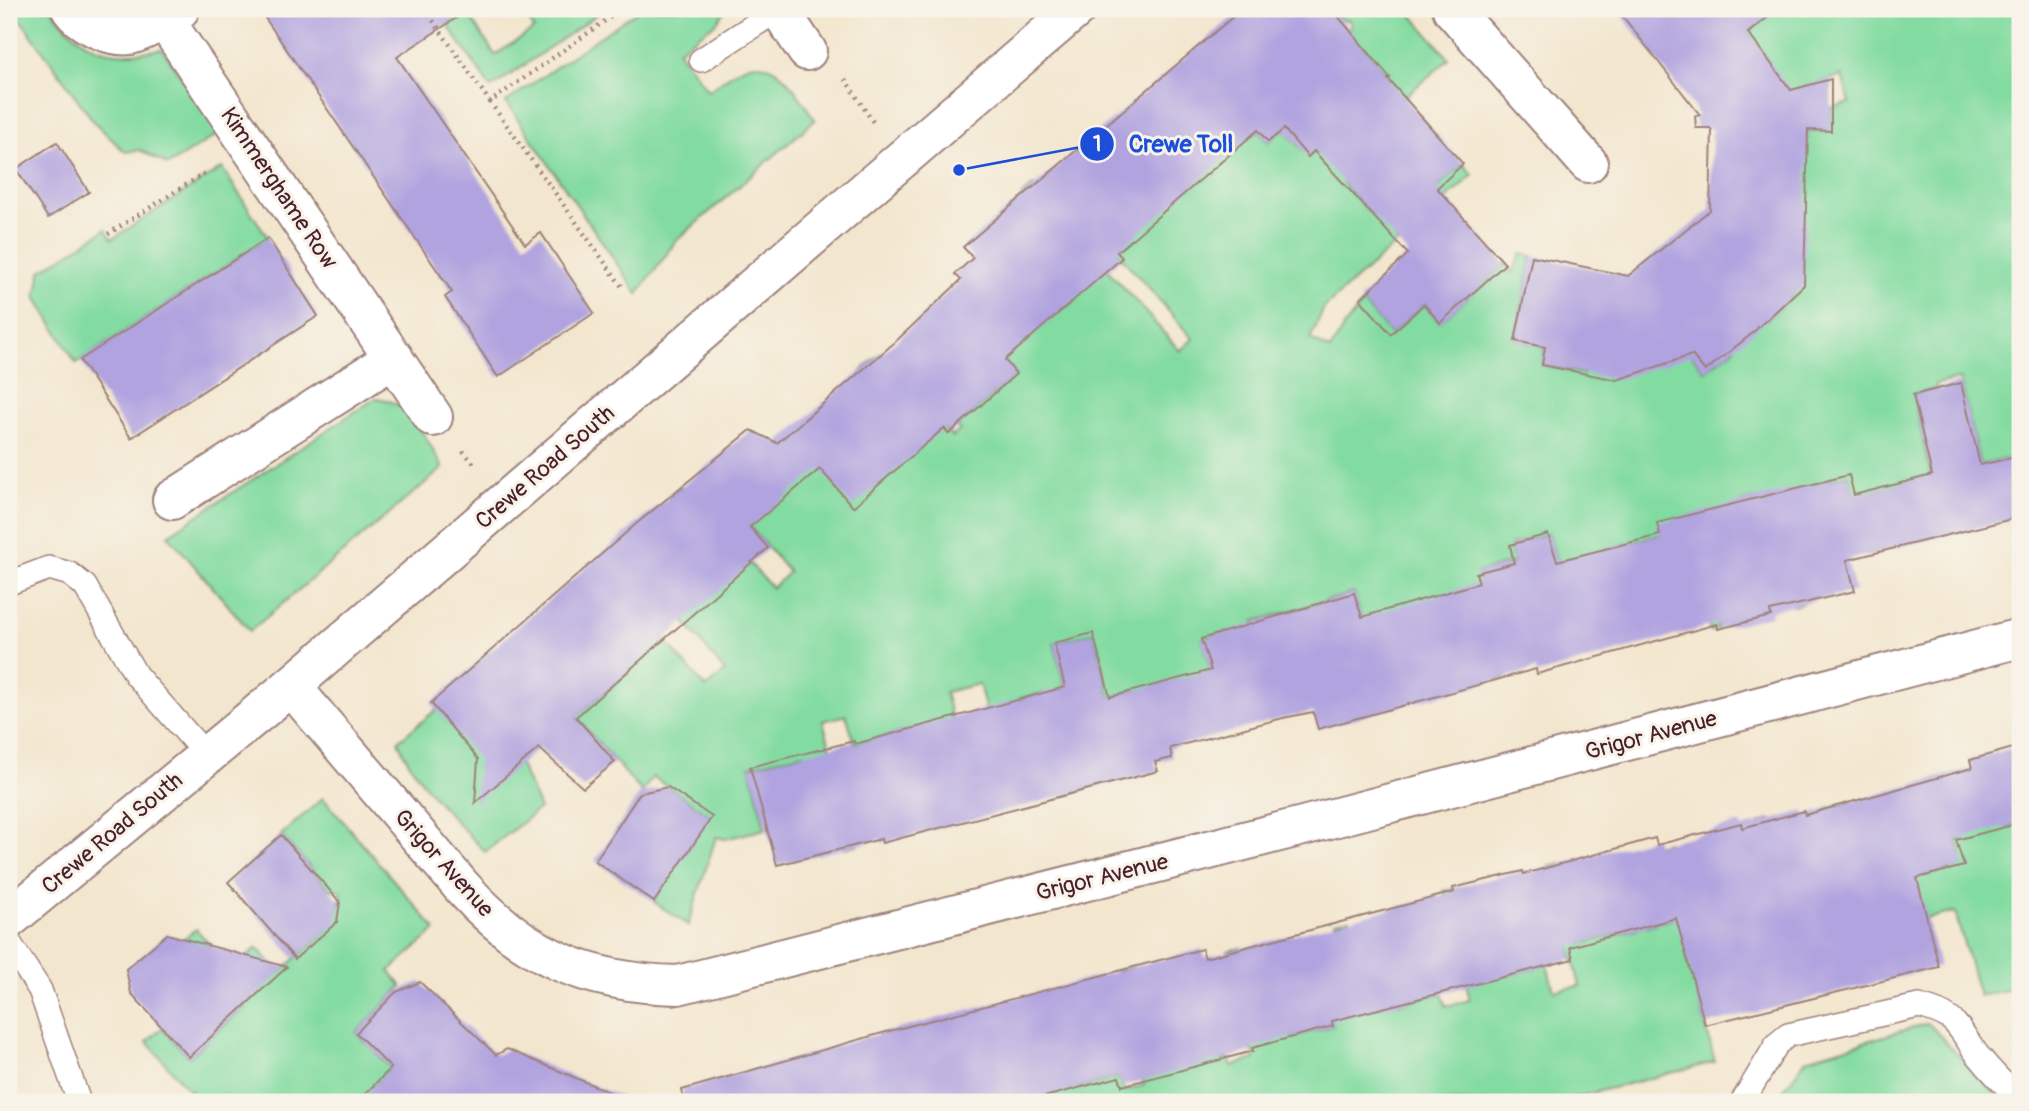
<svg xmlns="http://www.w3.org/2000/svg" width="2029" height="1111" font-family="Pangolin,sans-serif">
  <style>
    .green { fill: #82dba0; stroke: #667d66; stroke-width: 2 }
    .building { fill: #b1a3df }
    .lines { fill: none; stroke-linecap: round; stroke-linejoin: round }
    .lane-casing { stroke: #9e827c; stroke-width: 26 }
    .street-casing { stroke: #9e827c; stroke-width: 42 }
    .secondary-casing { stroke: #9e827c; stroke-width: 42 }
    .path { stroke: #9e827c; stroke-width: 4.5; stroke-dasharray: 2 5; stroke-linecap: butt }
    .lane { stroke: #fff; stroke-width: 23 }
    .street { stroke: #fff; stroke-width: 38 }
    .secondary { stroke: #fff; stroke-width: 38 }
    .labels { text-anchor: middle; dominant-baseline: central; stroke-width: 6; stroke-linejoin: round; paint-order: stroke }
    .street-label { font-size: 23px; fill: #4a1f2b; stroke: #f7f3e8 }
    .leader { fill: none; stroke: #1d4ed8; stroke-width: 2.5 }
    .callout-dot { fill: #1d4ed8; stroke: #f7f3e8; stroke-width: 2.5 }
    .mark-label { font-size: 21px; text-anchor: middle; font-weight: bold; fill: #fff }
    .callout-label { font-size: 24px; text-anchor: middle; font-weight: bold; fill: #1d4ed8; stroke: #f7f3e8; stroke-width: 6; stroke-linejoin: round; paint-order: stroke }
  </style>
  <rect width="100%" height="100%" fill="#f7f3e8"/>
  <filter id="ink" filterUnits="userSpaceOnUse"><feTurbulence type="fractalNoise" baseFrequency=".0143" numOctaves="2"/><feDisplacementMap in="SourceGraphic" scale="14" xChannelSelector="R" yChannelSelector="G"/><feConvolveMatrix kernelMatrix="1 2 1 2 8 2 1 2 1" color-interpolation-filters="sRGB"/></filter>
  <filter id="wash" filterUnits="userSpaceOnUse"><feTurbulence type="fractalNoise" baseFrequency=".00686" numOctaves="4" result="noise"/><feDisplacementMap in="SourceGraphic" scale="28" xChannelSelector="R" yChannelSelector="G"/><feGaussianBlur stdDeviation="1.57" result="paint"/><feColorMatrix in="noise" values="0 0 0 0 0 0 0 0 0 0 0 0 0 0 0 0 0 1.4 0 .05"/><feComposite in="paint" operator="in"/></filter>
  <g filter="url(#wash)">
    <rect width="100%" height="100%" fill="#f3e6ce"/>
    <g class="green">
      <path d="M13 9H51C85 53 108 59 162 49L220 133 168 165 140 150 125 152 94 122Z"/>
      <polygon points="521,9 605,9 491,88 447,24 466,11 495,55 534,29"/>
      <path d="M640 9H726L717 22 678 50 708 91C721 83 734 69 750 65 780 57 801 100 815 120L676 241 638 294 506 102Z"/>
      <polygon points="1332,9 1407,9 1449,59 1403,98 1343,183 1369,212 1400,222 1463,164 1473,175 1324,308 1310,339 1330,350 1345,325 1363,303 1391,334 1424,304 1440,322 1505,264 1513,273 1521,254 1532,256 1515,340 1545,347 1542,365 1584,374 1592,336 1683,344 1705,371 1735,348 1724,334 1767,319 1793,295 1808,130 1830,131 1831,108 1850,103 1842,76 1703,117 1697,111 1766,57 1748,33 1760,23 1748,9 2020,9 2020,456 1980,465 1960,379 1936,384 1936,389 1913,394 1931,476 1868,492 1882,551 1868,555 1849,475 1827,480 1829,490 1801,604 1793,606 1765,497 1743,502 1693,529 1718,629 1710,631 1677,518 1660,535 1606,549 1559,568 1548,534 1510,545 1514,562 1477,573 1506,678 1497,680 1476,606 1368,638 1354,593 1255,621 1283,718 1238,629 1202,639 1211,670 1141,707 1137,690 1110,697 1093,633 1054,643 1070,707 1067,787 1043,693 1019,699 1023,718 986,711 979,684 945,692 952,719 855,744 846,715 823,721 857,845 844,848 825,769 804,753 750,766 765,829 725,839 716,837 688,925 654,902 708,814 653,777 642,792 576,717 627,673 618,661 596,560 706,688 725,672 684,621 725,564 668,497 680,486 772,588 789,572 750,527 863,369 880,354 952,437 960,430 957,427 1016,374 1000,355 1094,281 1021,196 1033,186 1180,351 1193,339 1104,237 1258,130 1268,142 1284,129 1308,156 1372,101 1369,96 1390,78 1362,45 1341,63 1351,21 1342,19"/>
      <polygon points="222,168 268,238 76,363 36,297 41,271 106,229 112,239"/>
      <path d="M376 398C412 401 426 440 443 468L250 631 168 535Z"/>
      <path d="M437 709 510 753 520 765 540 808 485 852C454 818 416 784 398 741Z"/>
      <polygon points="323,798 436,930 389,971 402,986 356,1033 391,1068 374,1086 390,1102 199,1102 147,1042 162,1028 189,1057 245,1007 185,938 196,929 232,970 257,948 279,973 327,931 333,907 339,908 342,891 329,889 281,835"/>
      <polygon points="1998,798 2006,827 2020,823 2020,987 1979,996 1955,912 1861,934 1828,808 1853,801 1871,864 1924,876 1963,866 1957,841 1963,838 1960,826"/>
      <polygon points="1771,820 1800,930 1824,924 1829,942 1692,974 1715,1062 1556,1102 1020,1102 993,1004 1024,998 1047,1083 1077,1076 1080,1088 1119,1077 1124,1091 1144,1085 1115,971 1132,967 1158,1070 1219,1054 1221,1060 1229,1058 1232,1066 1255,1059 1228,951 1241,948 1264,1031 1288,1025 1292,1037 1333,1026 1319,976 1347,968 1335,922 1350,919 1370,997 1395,991 1398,1004 1442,993 1446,1006 1470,1000 1444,891 1453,888 1474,968 1502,961 1507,976 1547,965 1554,991 1580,986 1550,866 1560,863 1582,944 1676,918 1657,845 1667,842 1682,902 1753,884 1768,941 1788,936 1759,823"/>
      <polygon points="1928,1023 2003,1102 1826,1102 1806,1089 1797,1102 1775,1102 1806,1059"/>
    </g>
    <g id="blocks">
      <g class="building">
        <polygon points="259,9 470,9 397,57 525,244 541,233 594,313 498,377 445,297 452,292"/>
        <polygon points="1242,9 1332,9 1390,78 1388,79 1463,164 1437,188 1505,264 1440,323 1424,304 1391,334 1360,299 1408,254 1314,151 1308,157 1284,129 1268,142 1258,130 1117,252 1122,258 1005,360 1016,374 949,434 944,428 853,507 820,469 750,527 768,548 576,717 615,762 583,788 539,748 475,803 478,759 431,703 636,524 751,430 777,443 894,343 961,280 955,274 973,258 963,247"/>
        <polygon points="1617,9 1778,9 1748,33 1791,90 1831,79 1831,131 1808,130 1804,285 1749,336 1705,371 1692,355 1617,380 1542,365 1545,347 1515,341 1532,256 1628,276 1710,210 1712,131 1710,128 1696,128 1695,116 1700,115"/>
        <polygon points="57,142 89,192 48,218 16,169"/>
        <polygon points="268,238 318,316 131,438 80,360"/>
        <polygon points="1961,383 1980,465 2020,456 2020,517 1847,560 1855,591 1770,611 1771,616 1718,629 1717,624 1537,674 1536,669 1318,729 1313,712 1283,718 1170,748 1172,758 1155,762 1158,771 882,843 881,839 777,865 750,767 854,741 855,744 1065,687 1054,643 1093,633 1110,697 1211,670 1201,639 1354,593 1362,617 1479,583 1476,573 1514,563 1510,545 1548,534 1557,561 1660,535 1657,523 1849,475 1854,495 1932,475 1913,395"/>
        <polygon points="2020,746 2020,823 1956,840 1964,866 1917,878 1939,967 1705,1025 1676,918 1570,947 1573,959 1332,1021 1333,1026 1252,1048 1253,1051 1122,1086 1119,1077 1026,1102 684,1102 682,1090 886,1032 1202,949 1205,958 1454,892 1453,888 1523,871 1524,874 1655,838 1657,845 1741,823 1742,828 1804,811 1805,815 1972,768 1970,760"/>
        <polygon points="668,787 712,817 654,902 595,861 640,793"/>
        <polygon points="281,835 340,902 337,922 295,959 228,882"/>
        <polygon points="167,934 287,967 189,1057 131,993 126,969"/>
        <polygon points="420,982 496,1055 507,1049 633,1102 357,1102 391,1068 356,1033 396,992"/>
      </g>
    </g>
  </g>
  <g filter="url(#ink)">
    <use href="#blocks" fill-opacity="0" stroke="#9e827c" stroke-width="2"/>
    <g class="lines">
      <g class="lane-casing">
        <g id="lane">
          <polyline points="701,60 779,9"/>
          <polyline points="9,583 49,568 70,574 85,586 136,675 206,755"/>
          <polyline points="9,942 40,990 79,1102"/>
          <path d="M1742 1102 1777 1044 1788 1035 1919 1006C1958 1016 1956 1025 1977 1054 1990 1070 2004 1085 2020 1098"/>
        </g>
      </g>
      <g class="street-casing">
        <g id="street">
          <path d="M71 9C81 24 111 38 130 35 147 31 166 18 180 9"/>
          <polyline points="779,9 807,51"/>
          <polyline points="1452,9 1588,163"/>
          <polyline points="164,19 433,417"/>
          <polyline points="172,500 394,358"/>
          <path d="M291 686 462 887C524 956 586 983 678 985L1299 827 2020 638"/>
        </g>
      </g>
      <g class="secondary-casing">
        <polyline id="secondary" points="9,919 291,686 1076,9"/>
      </g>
      <g class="path">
        <polyline points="425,9 490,102 622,9"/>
        <polyline points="845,79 873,122"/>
        <polyline points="490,102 623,288"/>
        <polyline points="108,234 208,171"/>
        <polyline points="463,451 476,466"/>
      </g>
      <use href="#lane" class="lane"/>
      <use href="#street" class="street"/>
      <use href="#secondary" class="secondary"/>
    </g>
  </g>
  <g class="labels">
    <g class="street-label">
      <text transform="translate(279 188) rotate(56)">Kimmerghame Row</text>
      <text transform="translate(545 467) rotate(-41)">Crewe Road South</text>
      <text transform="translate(1651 735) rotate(-15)">Grigor Avenue</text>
      <text transform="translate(112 833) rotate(-40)">Crewe Road South</text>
      <text transform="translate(444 863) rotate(48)">Grigor Avenue</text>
      <text transform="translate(1102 877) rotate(-14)">Grigor Avenue</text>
    </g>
  </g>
  <path class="leader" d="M959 170L1097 144"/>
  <g class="callout-dot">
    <circle cx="959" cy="170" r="7"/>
    <circle cx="1097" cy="144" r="18"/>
  </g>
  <g class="mark-label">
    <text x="1097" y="151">1</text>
  </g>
  <g class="callout-label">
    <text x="1181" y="152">Crewe Toll</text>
  </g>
  <rect width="2029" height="1111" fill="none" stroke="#f7f3e8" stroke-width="35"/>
</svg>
